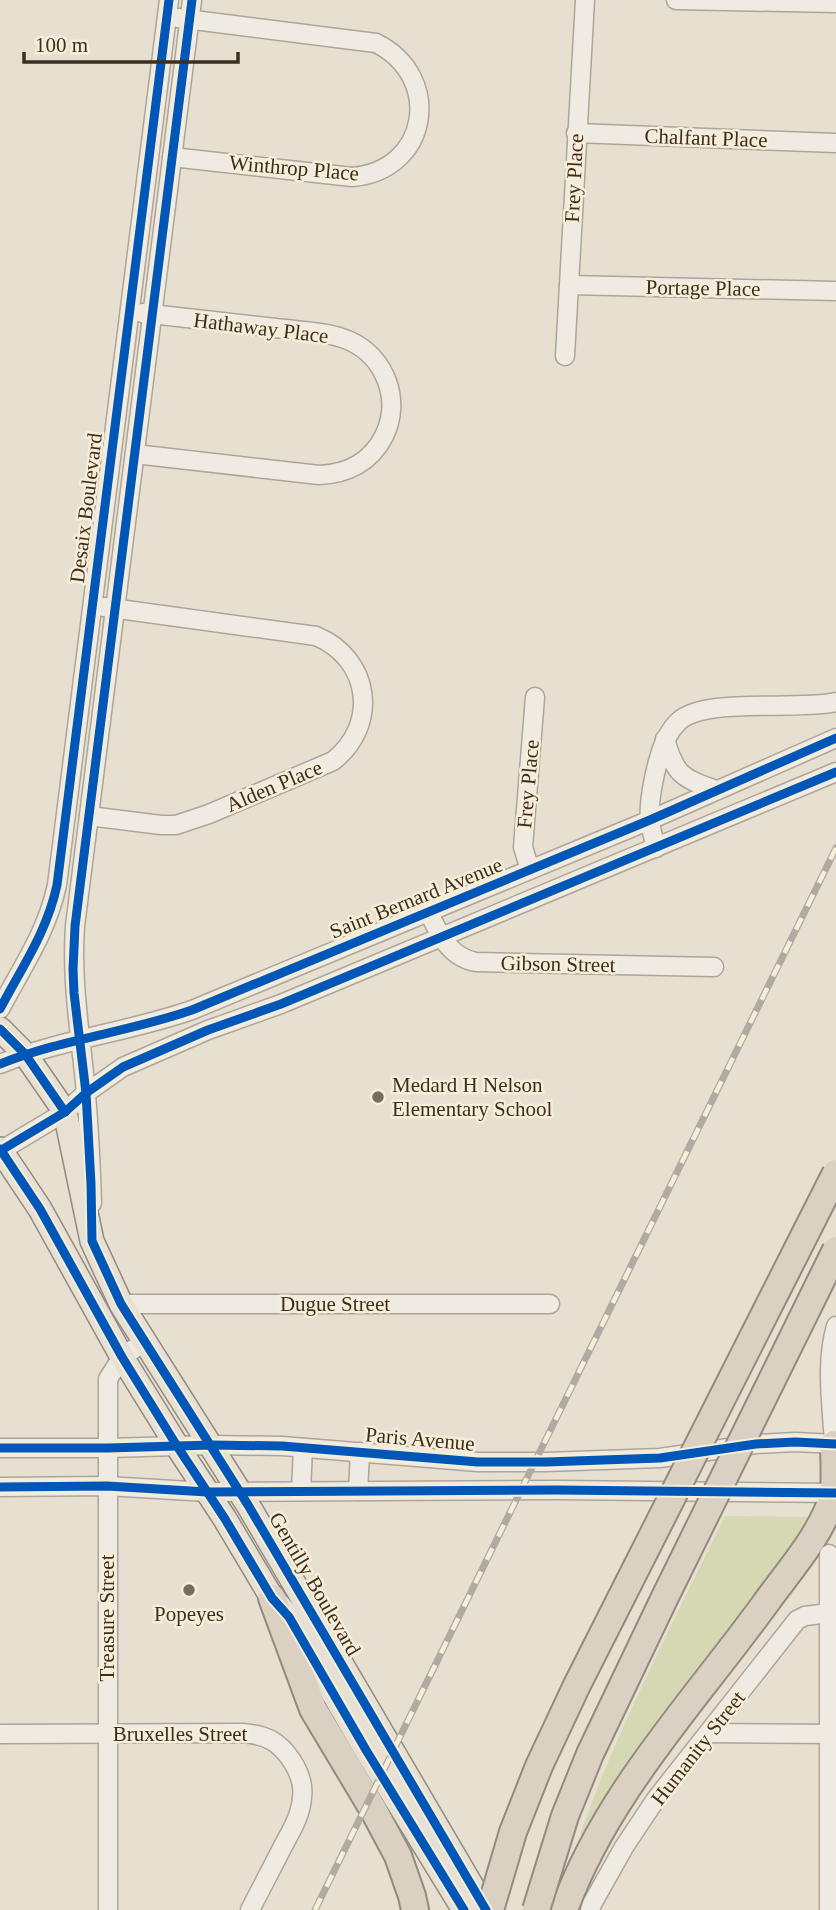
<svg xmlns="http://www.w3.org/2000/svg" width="836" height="1910" font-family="'Times New Roman',serif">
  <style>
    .green { fill: #d6d7b3 }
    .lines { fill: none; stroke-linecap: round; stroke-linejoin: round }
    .minor-casing { stroke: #ada599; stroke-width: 21 }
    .major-casing { stroke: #928b80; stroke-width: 26 }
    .highway-casing { stroke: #928b80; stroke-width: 30 }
    .minor { stroke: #efebe3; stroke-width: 18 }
    .major { stroke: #e6e1d4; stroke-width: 23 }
    .highway { stroke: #dad1c2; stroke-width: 26 }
    .rail-casing { stroke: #afaaa2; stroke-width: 7 }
    .rail { stroke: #f7eed8; stroke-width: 4.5; stroke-dasharray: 13; stroke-linecap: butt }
    .highway-bridge-casing { stroke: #928b80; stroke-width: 30; stroke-linecap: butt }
    .highway-bridge { stroke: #dad1c2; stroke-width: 26 }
    .cycleway-casing { stroke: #f7eed8; stroke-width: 13 }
    .cycleway { stroke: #0057b8; stroke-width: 9 }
    .poi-dot { fill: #786c5e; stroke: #f7eed8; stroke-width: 2.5 }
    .labels { text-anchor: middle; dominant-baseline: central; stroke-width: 5; stroke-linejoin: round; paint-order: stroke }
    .street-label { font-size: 21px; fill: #3d2e20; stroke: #f7eed8 }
    .poi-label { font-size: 21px; fill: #3d2e20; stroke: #f7eed8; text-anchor: start }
  </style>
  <rect width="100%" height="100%" fill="#e7e0d1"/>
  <path class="green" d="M725 1516 816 1517 587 1837 580 1834C619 1725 674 1621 725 1516Z"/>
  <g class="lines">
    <g class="minor-casing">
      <g id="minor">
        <polyline points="676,0 836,3"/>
        <polyline points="576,133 836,143"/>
        <path d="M172 157 352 177C429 171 444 77 376 43L178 18"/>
        <polyline points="569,285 836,291"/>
        <polyline points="565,356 585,0"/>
        <path d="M135 454 319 475C347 474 371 462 384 436 402 400 385 357 350 341 328 331 299 331 276 328 231 323 187 318 142 313"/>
        <path d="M665 739C675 775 682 778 716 790"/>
        <path d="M89 816 161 825H176L209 814 333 761C379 725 371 659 316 636L104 607"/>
        <path d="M656 848C654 839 651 830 650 822 648 804 654 775 659 758 663 744 668 731 679 721 706 697 796 711 836 702"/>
        <polyline points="530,870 523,847 535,697"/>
        <path d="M428 911C439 934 449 957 476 962L714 967"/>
        <path d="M0 1009C22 967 47 932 57 885L169 0"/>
        <path d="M0 1064C62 1039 129 1032 192 1010L650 820 836 738"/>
        <polyline points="0,1151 65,1112 86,1093 123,1067 208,1030 281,1004 836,772"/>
        <path d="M92 1203C91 1167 89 1130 86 1094 81 1035 71 985 75 926L192 0"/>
        <polyline points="121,1304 550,1304"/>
        <path d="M834 1444C832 1404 825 1364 836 1326"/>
        <polyline points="0,1448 108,1448 212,1445 282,1446 478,1462 546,1462 660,1458 756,1444 795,1442 836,1444"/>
        <polyline points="0,1487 107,1486 207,1492 557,1490 836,1493"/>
        <polyline points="301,1491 303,1448"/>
        <polyline points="358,1491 360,1452"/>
        <polyline points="829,1554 829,1910"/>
        <polyline points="709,1733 836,1734"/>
        <path d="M0 1734 243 1733C266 1735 279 1741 292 1761 299 1772 304 1784 302 1797 301 1817 289 1834 280 1852 270 1871 260 1891 250 1910"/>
        <polyline points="108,1910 108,1379 122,1357 144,1342"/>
        <polyline points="590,1910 592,1904 624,1847 656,1799 797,1620 805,1616 829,1613"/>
      </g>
    </g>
    <g class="major-casing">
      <g id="major">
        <polyline points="0,1029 25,1054 65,1112 92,1241 121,1304 248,1505 486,1910"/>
        <polyline points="0,1149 40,1209 122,1357 177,1446 225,1519 272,1598 289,1617 366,1750 464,1910"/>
      </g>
    </g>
    <g class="highway-casing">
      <g id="highway">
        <polyline points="272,1598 313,1709 374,1811 398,1856 412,1896 415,1910"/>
        <path d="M564 1910C606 1794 694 1702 765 1604 790 1569 819 1538 833 1497 836 1481 834 1460 834 1444"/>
      </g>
    </g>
    <use href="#minor" class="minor"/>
    <use href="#major" class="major"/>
    <use href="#highway" class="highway"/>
    <g class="rail-casing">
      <polyline id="rail" points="315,1910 836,848"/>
    </g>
    <use href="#rail" class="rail"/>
    <g class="highway-bridge-casing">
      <g id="highway-bridge">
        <polyline points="490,1910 513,1832 539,1766 577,1685 836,1173"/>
        <polyline points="536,1910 565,1816 590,1754 664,1599 836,1250"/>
      </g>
    </g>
    <use href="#highway-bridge" class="highway-bridge"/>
    <g class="cycleway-casing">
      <g id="cycleway">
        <polyline points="192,0 75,926 73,969 74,993 86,1093 91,1184 92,1241 121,1304 248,1505 486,1910"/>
        <path d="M0 1009C22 967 47 932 57 885L169 0"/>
        <polyline points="0,1029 25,1054 65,1112"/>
        <path d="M0 1064C62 1039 129 1032 192 1010L650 820 836 738"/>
        <polyline points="0,1149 40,1209 122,1357 177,1446 225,1519 272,1598 289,1617 366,1750 464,1910"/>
        <polyline points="0,1151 65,1112 86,1093 123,1067 208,1030 281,1004 836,772"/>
        <polyline points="0,1448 108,1448 212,1445 282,1446 478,1462 546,1462 660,1458 756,1444 795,1442 836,1444"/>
        <polyline points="0,1487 107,1486 207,1492 557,1490 836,1493"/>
      </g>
    </g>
    <use href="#cycleway" class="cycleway"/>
  </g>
  <g class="poi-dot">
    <circle cx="378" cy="1097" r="7"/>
    <circle cx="189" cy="1590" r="7"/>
  </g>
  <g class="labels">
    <g class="street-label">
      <text transform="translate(706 138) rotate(2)">Chalfant Place</text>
      <text transform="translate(294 168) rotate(5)">Winthrop Place</text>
      <text transform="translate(574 178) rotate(-87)">Frey Place</text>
      <text transform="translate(703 288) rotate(1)">Portage Place</text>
      <text transform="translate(261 328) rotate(7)">Hathaway Place</text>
      <text transform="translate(86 508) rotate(-83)">Desaix Boulevard</text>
      <text transform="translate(528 784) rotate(-85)">Frey Place</text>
      <text transform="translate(274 786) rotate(-23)">Alden Place</text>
      <text transform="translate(416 898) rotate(-22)">Saint Bernard Avenue</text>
      <text transform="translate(558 964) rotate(1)">Gibson Street</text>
      <text x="335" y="1304">Dugue Street</text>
      <text transform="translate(420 1439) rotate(5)">Paris Avenue</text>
      <text transform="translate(315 1584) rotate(60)">Gentilly Boulevard</text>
      <text transform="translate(107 1618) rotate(-90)">Treasure Street</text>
      <text x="180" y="1734">Bruxelles Street</text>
      <text transform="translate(698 1748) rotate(-52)">Humanity Street</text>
    </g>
    <g class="poi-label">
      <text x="392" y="1085">Medard H Nelson<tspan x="392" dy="24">Elementary School</tspan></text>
      <text x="189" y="1614" text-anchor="middle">Popeyes</text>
    </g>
  </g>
  <path d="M24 52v10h214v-10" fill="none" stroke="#3d2e20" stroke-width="3.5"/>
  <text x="35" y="52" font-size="21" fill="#3d2e20" stroke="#f7eed8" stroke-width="5" paint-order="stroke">100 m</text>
</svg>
